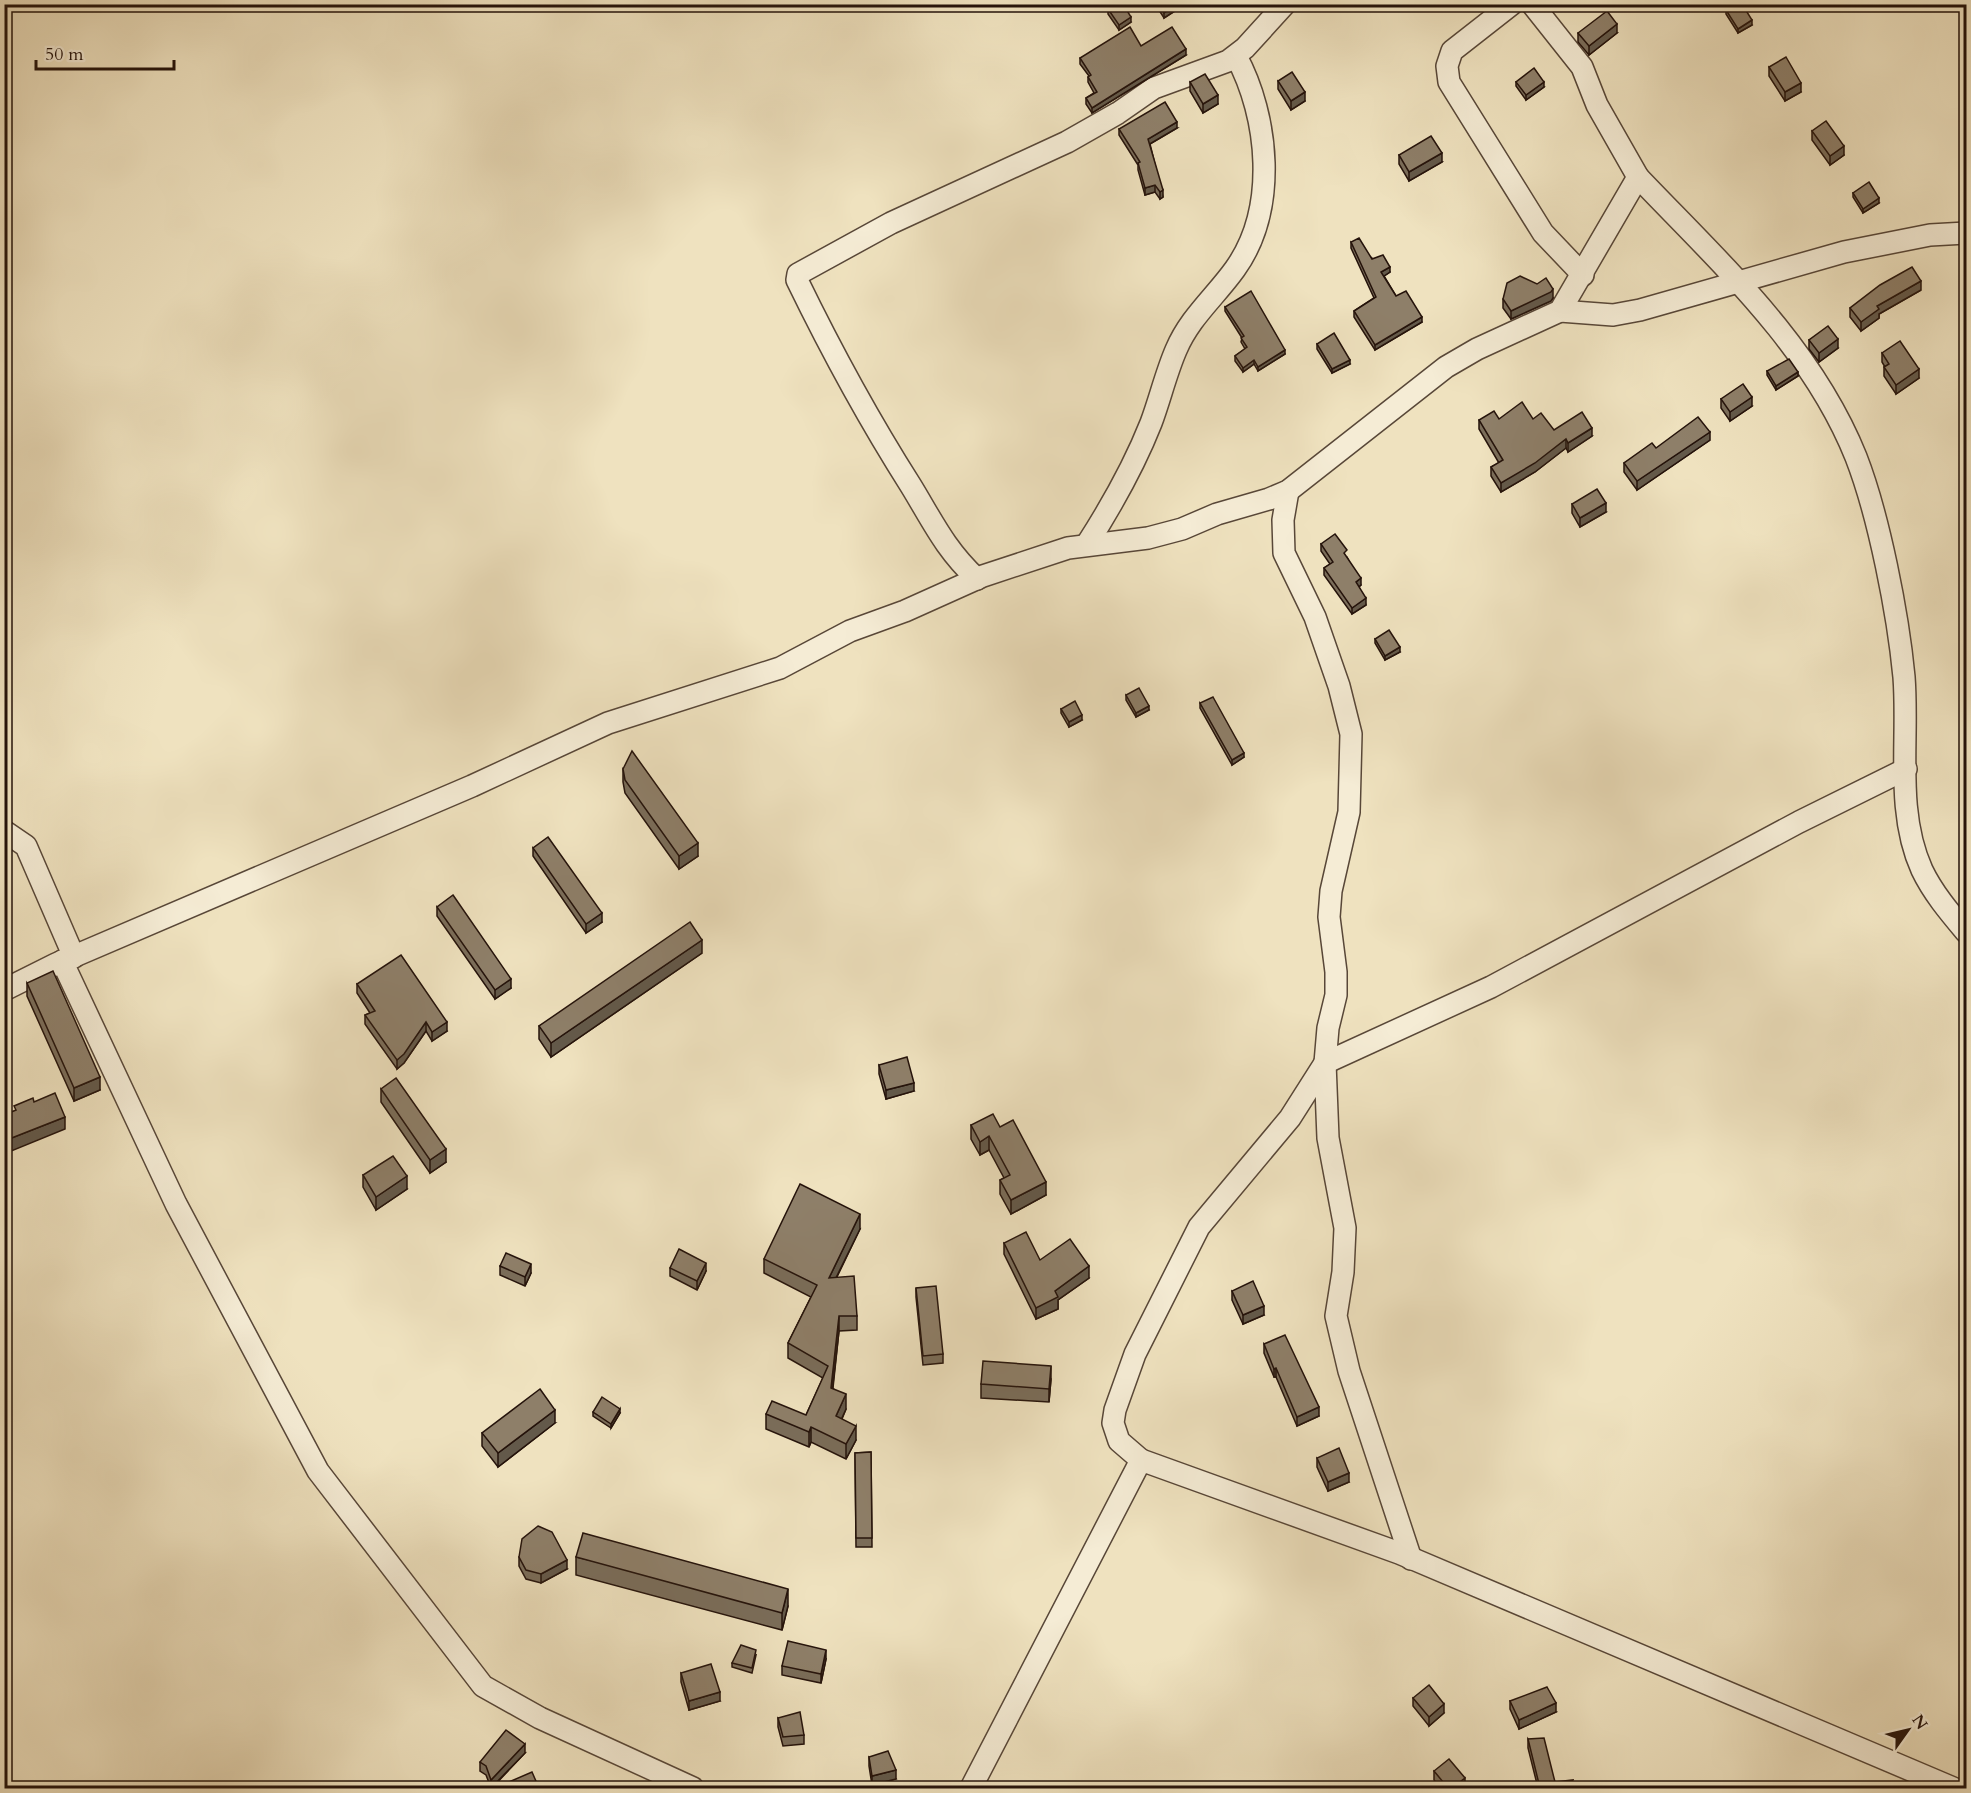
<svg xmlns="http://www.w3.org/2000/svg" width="1971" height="1793" font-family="Cardo,serif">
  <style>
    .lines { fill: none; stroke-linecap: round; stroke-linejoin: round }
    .minor-casing { stroke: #584738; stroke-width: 24 }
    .minor { stroke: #f5ecd5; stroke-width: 21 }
    .wall { fill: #7a6d5a; stroke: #25130b; stroke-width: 1.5 }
    .shaded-wall { fill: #63594a; stroke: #25130b; stroke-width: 1.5 }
    .building { fill: #8e7f69; stroke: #25130b; stroke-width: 1.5 }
  </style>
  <rect width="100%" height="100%" fill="#efe2bf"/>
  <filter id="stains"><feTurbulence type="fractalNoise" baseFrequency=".00333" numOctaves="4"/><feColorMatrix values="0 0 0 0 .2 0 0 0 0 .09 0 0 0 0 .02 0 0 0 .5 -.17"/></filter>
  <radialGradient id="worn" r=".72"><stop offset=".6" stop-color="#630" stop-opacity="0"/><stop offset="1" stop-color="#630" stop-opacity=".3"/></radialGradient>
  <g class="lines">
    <g class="minor-casing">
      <g id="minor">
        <polyline points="1512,4 1452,51 1447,66 1449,82 1543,233 1583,275"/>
        <path d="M1638 177C1719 262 1811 345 1856 457 1879 516 1898 614 1904 677 1909 740 1895 811 1922 870 1933 893 1950 913 1966 932"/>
        <polyline points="1560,311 1613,315 1640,310 1844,252 1930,235 1966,233"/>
        <polyline points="1288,491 1283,520 1284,553 1315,617 1339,686 1351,734 1349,812 1331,891 1329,917 1336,972 1336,995 1328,1028 1325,1063 1328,1138 1345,1228 1343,1272 1336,1316 1349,1371 1411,1559"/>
        <path d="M1087 544C1112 505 1134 466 1151 423 1160 399 1166 373 1176 350 1190 317 1215 297 1235 269 1278 209 1269 117 1236 56"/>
        <path d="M977 579C945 549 933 522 911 486 869 420 831 350 797 280L798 274 891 223 1067 142 1118 113 1154 88 1228 61 1245 48 1285 4"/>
        <polyline points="4,831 26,846 74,957"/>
        <polyline points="62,961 176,1204 318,1471 483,1686 540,1718 693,1788"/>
        <polyline points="4,990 56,964 472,786 608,723 780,668 850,631 905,611 983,576 1068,548 1148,538 1182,529 1217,514 1269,499 1288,491 1446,367 1477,349 1560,311 1638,177 1597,105 1582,67 1532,4"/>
        <polyline points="1141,1460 1119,1441 1113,1423 1115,1410 1135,1354 1199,1227 1290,1118 1325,1063 1491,987 1799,822 1906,769"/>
        <polyline points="971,1788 1141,1460 1399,1553 1953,1788"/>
      </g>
    </g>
    <use href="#minor" class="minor"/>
  </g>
  <g class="wall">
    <polygon points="1155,4 1181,4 1181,7 1164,18"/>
    <polygon points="1108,9 1131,22 1119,30 1108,14"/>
    <polygon points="1726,10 1752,25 1738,33 1726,14"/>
    <polygon points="1578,33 1617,33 1589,55 1578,42"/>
    <polygon points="1141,46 1186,55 1092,113 1086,104 1086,98 1094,93 1088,82 1088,77 1089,76 1080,64 1080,58"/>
    <polygon points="1769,67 1801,92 1785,101 1769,76"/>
    <polygon points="1278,81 1305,101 1291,110 1278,89"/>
    <polygon points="1190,82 1218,104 1203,113 1190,91"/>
    <polygon points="1516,82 1544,87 1526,100 1516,86"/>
    <polygon points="1177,128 1150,144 1163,197 1160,199 1155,192 1145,195 1138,170 1138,165 1119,135 1119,129"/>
    <polygon points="1812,131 1844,155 1830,165 1812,140"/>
    <polygon points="1399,155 1442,162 1409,181 1399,164"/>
    <polygon points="1853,193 1879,203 1863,213 1853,197"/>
    <polygon points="1351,242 1390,272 1384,276 1396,296 1422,322 1375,350 1354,317 1354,311 1374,298 1351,248"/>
    <polygon points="1921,290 1879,314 1879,318 1861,331 1850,317 1850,308"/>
    <polygon points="1553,298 1551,301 1511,319 1503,308 1503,299"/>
    <polygon points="1225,307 1285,354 1258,371 1254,364 1243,372 1235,361 1235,356 1245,349 1241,342 1242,338 1225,311"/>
    <polygon points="1809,340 1838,348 1819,362 1809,349"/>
    <polygon points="1317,344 1350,364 1332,373 1317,349"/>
    <polygon points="1882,353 1919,378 1896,394 1884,376 1884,367 1885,367 1882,362"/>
    <polygon points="1767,371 1798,376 1776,390 1767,375"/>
    <polygon points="1721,399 1752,406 1730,421 1721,408"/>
    <polygon points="1533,419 1554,430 1592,436 1568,452 1566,448 1535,472 1501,492 1491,476 1491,467 1499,463 1479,429 1479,420"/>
    <polygon points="1710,440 1637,490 1624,472 1624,463 1656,448"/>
    <polygon points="1572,504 1606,512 1580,527 1572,513"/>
    <polygon points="1321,544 1347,557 1361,585 1359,587 1366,605 1352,614 1324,575 1324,568 1330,564 1321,551"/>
    <polygon points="1375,639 1400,652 1385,660 1375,643"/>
    <polygon points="1126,695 1149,710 1136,717 1126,700"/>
    <polygon points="1200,703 1244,757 1232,765 1200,708"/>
    <polygon points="1061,709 1082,720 1069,727 1061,713"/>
    <polygon points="623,769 698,856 679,869 625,793 623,782"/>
    <polygon points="533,848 602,922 586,933 533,856"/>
    <polygon points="437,907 511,988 495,999 437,916"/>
    <polygon points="702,953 551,1057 539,1039 539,1026"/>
    <polygon points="27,983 100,1090 74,1101 27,996"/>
    <polygon points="357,984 447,1031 432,1041 426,1031 404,1063 397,1069 365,1024 365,1015 370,1013 357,993"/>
    <polygon points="879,1065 914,1091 886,1099 879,1074"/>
    <polygon points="381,1089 446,1162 430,1173 381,1102"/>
    <polygon points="971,1125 1000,1127 1046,1195 1011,1214 1000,1194 1000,1180 1004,1178 989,1150 980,1155 971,1139"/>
    <polygon points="363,1175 407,1189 376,1210 363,1187"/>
    <polygon points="860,1229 837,1277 857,1316 857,1330 839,1331 833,1388 846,1409 842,1419 856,1440 846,1459 811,1442 809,1447 766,1429 766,1414 806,1415 823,1378 788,1358 788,1343 811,1297 764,1273 764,1259"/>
    <polygon points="1004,1243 1040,1260 1089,1278 1058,1300 1058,1309 1036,1319 1004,1254"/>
    <polygon points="500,1266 531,1273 525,1286 500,1275"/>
    <polygon points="670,1268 706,1271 697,1290 670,1276"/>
    <polygon points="916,1288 943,1354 943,1363 923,1365 916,1297"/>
    <polygon points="1232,1291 1264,1315 1243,1324 1232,1300"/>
    <polygon points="1264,1344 1319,1416 1297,1426 1276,1377 1274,1377 1264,1353"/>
    <polygon points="1051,1379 1049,1402 981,1398 981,1384"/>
    <polygon points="593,1412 620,1413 611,1428 593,1416"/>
    <polygon points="555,1423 498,1467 482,1446 482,1433"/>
    <polygon points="871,1452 872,1547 856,1547 855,1453"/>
    <polygon points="1317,1458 1349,1482 1328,1491 1317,1467"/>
    <polygon points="519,1557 567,1569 541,1583 526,1579 519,1566"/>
    <polygon points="576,1557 788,1606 782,1630 576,1575"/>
    <polygon points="756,1655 752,1673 732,1667 732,1663"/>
    <polygon points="826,1659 821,1683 782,1675 782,1666"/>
    <polygon points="681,1673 720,1701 689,1710 681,1682"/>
    <polygon points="1413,1698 1444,1713 1429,1726 1413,1706"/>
    <polygon points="1510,1701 1556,1712 1519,1729 1510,1709"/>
    <polygon points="778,1718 804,1735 804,1744 783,1746 778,1727"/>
    <polygon points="1528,1739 1555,1782 1573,1788 1538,1788 1528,1748"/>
    <polygon points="525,1753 492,1788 491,1788 486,1775 480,1771 480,1762"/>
    <polygon points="869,1757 896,1779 872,1785 869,1766"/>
    <polygon points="1434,1771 1465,1787 1463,1788 1441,1788 1434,1780"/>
  </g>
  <g class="shaded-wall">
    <polygon points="1176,4 1181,4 1181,7 1164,18 1164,13"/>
    <polygon points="1131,17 1131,22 1119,30 1119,25"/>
    <polygon points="1752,20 1752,25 1738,33 1738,29"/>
    <polygon points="1617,24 1617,33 1589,55 1589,46"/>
    <polygon points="1186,49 1186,55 1092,113 1092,108"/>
    <polygon points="1544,82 1544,87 1526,100 1526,95"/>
    <polygon points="1801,83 1801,92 1785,101 1785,92"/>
    <polygon points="1305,92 1305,101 1291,110 1291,101"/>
    <polygon points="1218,95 1218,104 1203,113 1203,104"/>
    <polygon points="1177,122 1177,128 1148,145 1148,139"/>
    <polygon points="1844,146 1844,155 1830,165 1830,156"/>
    <polygon points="1442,153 1442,162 1409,181 1409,172"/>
    <polygon points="1155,185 1155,192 1145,195 1145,188"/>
    <polygon points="1163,190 1163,197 1160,199 1160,192"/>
    <polygon points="1879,198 1879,203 1863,213 1863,209"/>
    <polygon points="1390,267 1390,272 1381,278 1381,272"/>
    <polygon points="1921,281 1921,290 1879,314 1879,318 1861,331 1861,322 1877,306"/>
    <polygon points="1553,289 1553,298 1551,301 1511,319 1511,311"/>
    <polygon points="1422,317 1422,322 1375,350 1375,345"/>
    <polygon points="1838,339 1838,348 1819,362 1819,353"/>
    <polygon points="1285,350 1285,354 1258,371 1258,367"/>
    <polygon points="1254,360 1254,364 1243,372 1243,368"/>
    <polygon points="1350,360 1350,364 1332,373 1332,369"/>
    <polygon points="1919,369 1919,378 1896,394 1896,385"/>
    <polygon points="1798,372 1798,376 1776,390 1776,386"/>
    <polygon points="1752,397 1752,406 1730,421 1730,412"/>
    <polygon points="1592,428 1592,436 1568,452 1568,443"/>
    <polygon points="1710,432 1710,440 1637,490 1637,481"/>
    <polygon points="1566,439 1566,448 1535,472 1501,492 1501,483"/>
    <polygon points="1606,503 1606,512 1580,527 1580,518"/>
    <polygon points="1361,578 1361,585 1356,589 1356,582"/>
    <polygon points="1366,598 1366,605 1352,614 1352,608"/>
    <polygon points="1400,647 1400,652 1385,660 1385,656"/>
    <polygon points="1149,706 1149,710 1136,717 1136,713"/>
    <polygon points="1082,715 1082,720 1069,727 1069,722"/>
    <polygon points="1244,753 1244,757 1232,765 1232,760"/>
    <polygon points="698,843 698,856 679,869 679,856"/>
    <polygon points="602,913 602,922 586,933 586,924"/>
    <polygon points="702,940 702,953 551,1057 551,1043"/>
    <polygon points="511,979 511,988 495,999 495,990"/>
    <polygon points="426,1022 426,1031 404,1063 397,1069 397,1060"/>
    <polygon points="447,1022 447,1031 432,1041 432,1032"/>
    <polygon points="100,1077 100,1090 74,1101 74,1088"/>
    <polygon points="914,1083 914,1091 886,1099 886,1090"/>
    <polygon points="65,1117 65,1129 4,1154 4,1141"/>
    <polygon points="989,1136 989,1150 980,1155 980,1142"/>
    <polygon points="446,1149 446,1162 430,1173 430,1160"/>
    <polygon points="407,1176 407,1189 376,1210 376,1197"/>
    <polygon points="1046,1182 1046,1195 1011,1214 1011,1200"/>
    <polygon points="860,1214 860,1229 829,1292 829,1278"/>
    <polygon points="706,1263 706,1271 697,1290 697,1281"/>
    <polygon points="531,1264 531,1273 525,1286 525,1277"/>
    <polygon points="1089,1266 1089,1278 1058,1300 1058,1309 1036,1319 1036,1308 1055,1291"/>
    <polygon points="1264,1306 1264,1315 1243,1324 1243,1315"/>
    <polygon points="839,1316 839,1331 831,1402 831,1388"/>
    <polygon points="1051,1366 1051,1379 1049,1402 1049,1389"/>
    <polygon points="1276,1368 1276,1377 1274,1377 1274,1369"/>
    <polygon points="846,1394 846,1409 836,1431 836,1416"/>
    <polygon points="1319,1407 1319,1416 1297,1426 1297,1417"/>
    <polygon points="620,1409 620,1413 611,1428 611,1424"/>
    <polygon points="555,1410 555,1423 498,1467 498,1453"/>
    <polygon points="856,1426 856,1440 846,1459 846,1444"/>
    <polygon points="811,1427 811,1442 809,1447 809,1432"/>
    <polygon points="1349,1473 1349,1482 1328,1491 1328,1482"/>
    <polygon points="567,1560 567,1569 541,1583 541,1574"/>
    <polygon points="788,1589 788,1606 782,1630 782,1613"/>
    <polygon points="826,1650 826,1659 821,1683 821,1674"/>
    <polygon points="720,1692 720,1701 689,1710 689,1701"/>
    <polygon points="1556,1703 1556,1712 1519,1729 1519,1720"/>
    <polygon points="1444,1704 1444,1713 1429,1726 1429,1717"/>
    <polygon points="525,1744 525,1753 491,1788 491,1780"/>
    <polygon points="896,1770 896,1779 872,1785 872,1776"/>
    <polygon points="1465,1778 1465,1787 1463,1788 1452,1788"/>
  </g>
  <g class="building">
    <polygon points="1115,4 1123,4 1131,17 1119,25 1108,9"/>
    <polygon points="1159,4 1176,4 1164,13"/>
    <polygon points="1735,4 1742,4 1752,20 1738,29 1726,10"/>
    <polygon points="1607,11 1617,24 1589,46 1578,33"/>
    <polygon points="1130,27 1141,46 1172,27 1186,49 1092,108 1086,98 1097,92 1088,77 1091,75 1080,58"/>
    <polygon points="1786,57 1801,83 1785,92 1769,67"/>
    <polygon points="1534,68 1544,82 1526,95 1516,82"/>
    <polygon points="1292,72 1305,92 1291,101 1278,81"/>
    <polygon points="1205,74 1218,95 1203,104 1190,82"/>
    <polygon points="1165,102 1177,122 1148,139 1163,190 1160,192 1155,185 1145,188 1138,163 1140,162 1119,129"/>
    <polygon points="1826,121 1844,146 1830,156 1812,131"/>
    <polygon points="1431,136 1442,153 1409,172 1399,155"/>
    <polygon points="1869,182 1879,198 1863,209 1853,193"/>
    <polygon points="1359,238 1372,259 1383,255 1390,267 1381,272 1396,296 1406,291 1422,317 1375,345 1354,311 1376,297 1351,242"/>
    <polygon points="1912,267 1921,281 1877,306 1879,309 1861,322 1850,308 1880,285"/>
    <polygon points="1520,276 1537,284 1546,278 1553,289 1551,292 1511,311 1503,299 1507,283"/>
    <polygon points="1251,291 1285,350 1258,367 1254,360 1243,368 1235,356 1247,347 1241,338 1244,336 1225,307"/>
    <polygon points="1828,326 1838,339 1819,353 1809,340"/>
    <polygon points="1334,333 1350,360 1332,369 1317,344"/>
    <polygon points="1900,341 1919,369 1896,385 1884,367 1889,364 1882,353"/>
    <polygon points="1789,359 1798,372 1776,386 1767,371"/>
    <polygon points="1743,384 1752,397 1730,412 1721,399"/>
    <polygon points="1522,402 1533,419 1541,413 1554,430 1582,412 1592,428 1568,443 1566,439 1535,463 1501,483 1491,467 1503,460 1479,420 1494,411 1499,419"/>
    <polygon points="1698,417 1710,432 1637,481 1624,463 1652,443 1656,448"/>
    <polygon points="1597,489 1606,503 1580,518 1572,504"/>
    <polygon points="1335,534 1347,550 1344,553 1361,578 1356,582 1366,598 1352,608 1324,568 1333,562 1321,544"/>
    <polygon points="1389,630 1400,647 1385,656 1375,639"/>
    <polygon points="1139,688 1149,706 1136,713 1126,695"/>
    <polygon points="1213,697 1244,753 1232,760 1200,703"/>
    <polygon points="1075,701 1082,715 1069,722 1061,709"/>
    <polygon points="632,751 698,843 679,856 625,780 623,769"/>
    <polygon points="548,837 602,913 586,924 533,848"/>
    <polygon points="453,895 511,979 495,990 437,907"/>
    <polygon points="690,922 702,940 551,1043 539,1026"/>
    <polygon points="401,955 447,1022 432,1032 426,1022 404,1054 397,1060 365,1015 375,1011 357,984"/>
    <polygon points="53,971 100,1077 74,1088 27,983"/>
    <polygon points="907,1057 914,1083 886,1090 879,1065"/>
    <polygon points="396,1078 446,1149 430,1160 381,1089"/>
    <polygon points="55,1093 65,1117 4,1141 4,1115 16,1110 14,1106 33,1098 34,1102"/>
    <polygon points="993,1114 1000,1127 1013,1120 1046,1182 1011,1200 1000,1180 1010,1175 989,1136 980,1142 971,1125"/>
    <polygon points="393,1156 407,1176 376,1197 363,1175"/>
    <polygon points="800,1184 860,1214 829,1278 854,1276 857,1316 839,1316 831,1388 846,1394 836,1416 856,1426 846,1444 811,1427 809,1432 766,1414 772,1401 806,1415 828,1366 788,1343 817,1285 764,1259"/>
    <polygon points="1026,1232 1040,1260 1070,1239 1089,1266 1055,1291 1058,1297 1036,1308 1004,1243"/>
    <polygon points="679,1249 706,1263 697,1281 670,1268"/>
    <polygon points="506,1253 531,1264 525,1277 500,1266"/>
    <polygon points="1253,1281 1264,1306 1243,1315 1232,1291"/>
    <polygon points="936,1286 943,1354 923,1356 916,1288"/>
    <polygon points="1285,1335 1319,1407 1297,1417 1276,1368 1274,1369 1264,1344"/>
    <polygon points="983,1361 1051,1366 1049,1389 981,1384"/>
    <polygon points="540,1389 555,1410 498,1453 482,1433"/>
    <polygon points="602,1397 620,1409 611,1424 593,1412"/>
    <polygon points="1339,1448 1349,1473 1328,1482 1317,1458"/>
    <polygon points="871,1452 872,1538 856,1538 855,1453"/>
    <polygon points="538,1526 552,1532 567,1560 541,1574 526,1570 519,1557 522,1539"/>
    <polygon points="583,1533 788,1589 782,1613 576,1557"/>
    <polygon points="788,1641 826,1650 821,1674 782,1666"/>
    <polygon points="741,1645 756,1650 752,1668 732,1663"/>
    <polygon points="711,1664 720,1692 689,1701 681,1673"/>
    <polygon points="1429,1685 1444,1704 1429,1717 1413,1698"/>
    <polygon points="1547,1687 1556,1703 1519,1720 1510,1701"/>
    <polygon points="800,1712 804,1735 783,1737 778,1718"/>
    <polygon points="506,1730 525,1744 491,1780 486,1766 480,1762"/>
    <polygon points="1544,1738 1555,1782 1573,1780 1570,1788 1540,1788 1528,1739"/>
    <polygon points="888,1751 896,1770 872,1776 869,1757"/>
    <polygon points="1449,1759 1465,1778 1452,1788 1448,1788 1434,1771"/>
    <polygon points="532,1772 539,1788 495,1788"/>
  </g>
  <rect width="1971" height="1793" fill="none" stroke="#efe2bf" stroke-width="24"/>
  <rect x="6" y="6" width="1959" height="1781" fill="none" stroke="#25130b" stroke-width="3"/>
  <rect x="12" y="12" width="1947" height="1769" fill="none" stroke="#25130b" stroke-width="1.5"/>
  <g transform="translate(1908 1730) rotate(56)" stroke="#f5ecd5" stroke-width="4.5" paint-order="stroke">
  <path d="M0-4.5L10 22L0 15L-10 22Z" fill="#25130b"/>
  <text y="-9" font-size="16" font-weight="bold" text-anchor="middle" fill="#25130b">N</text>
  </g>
  <path d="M36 60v9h138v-9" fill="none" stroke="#25130b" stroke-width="3"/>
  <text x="45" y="60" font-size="18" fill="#25130b" stroke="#f5ecd5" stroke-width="4.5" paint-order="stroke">50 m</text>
  <rect width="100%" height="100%" filter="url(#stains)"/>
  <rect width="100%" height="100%" fill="url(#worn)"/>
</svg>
